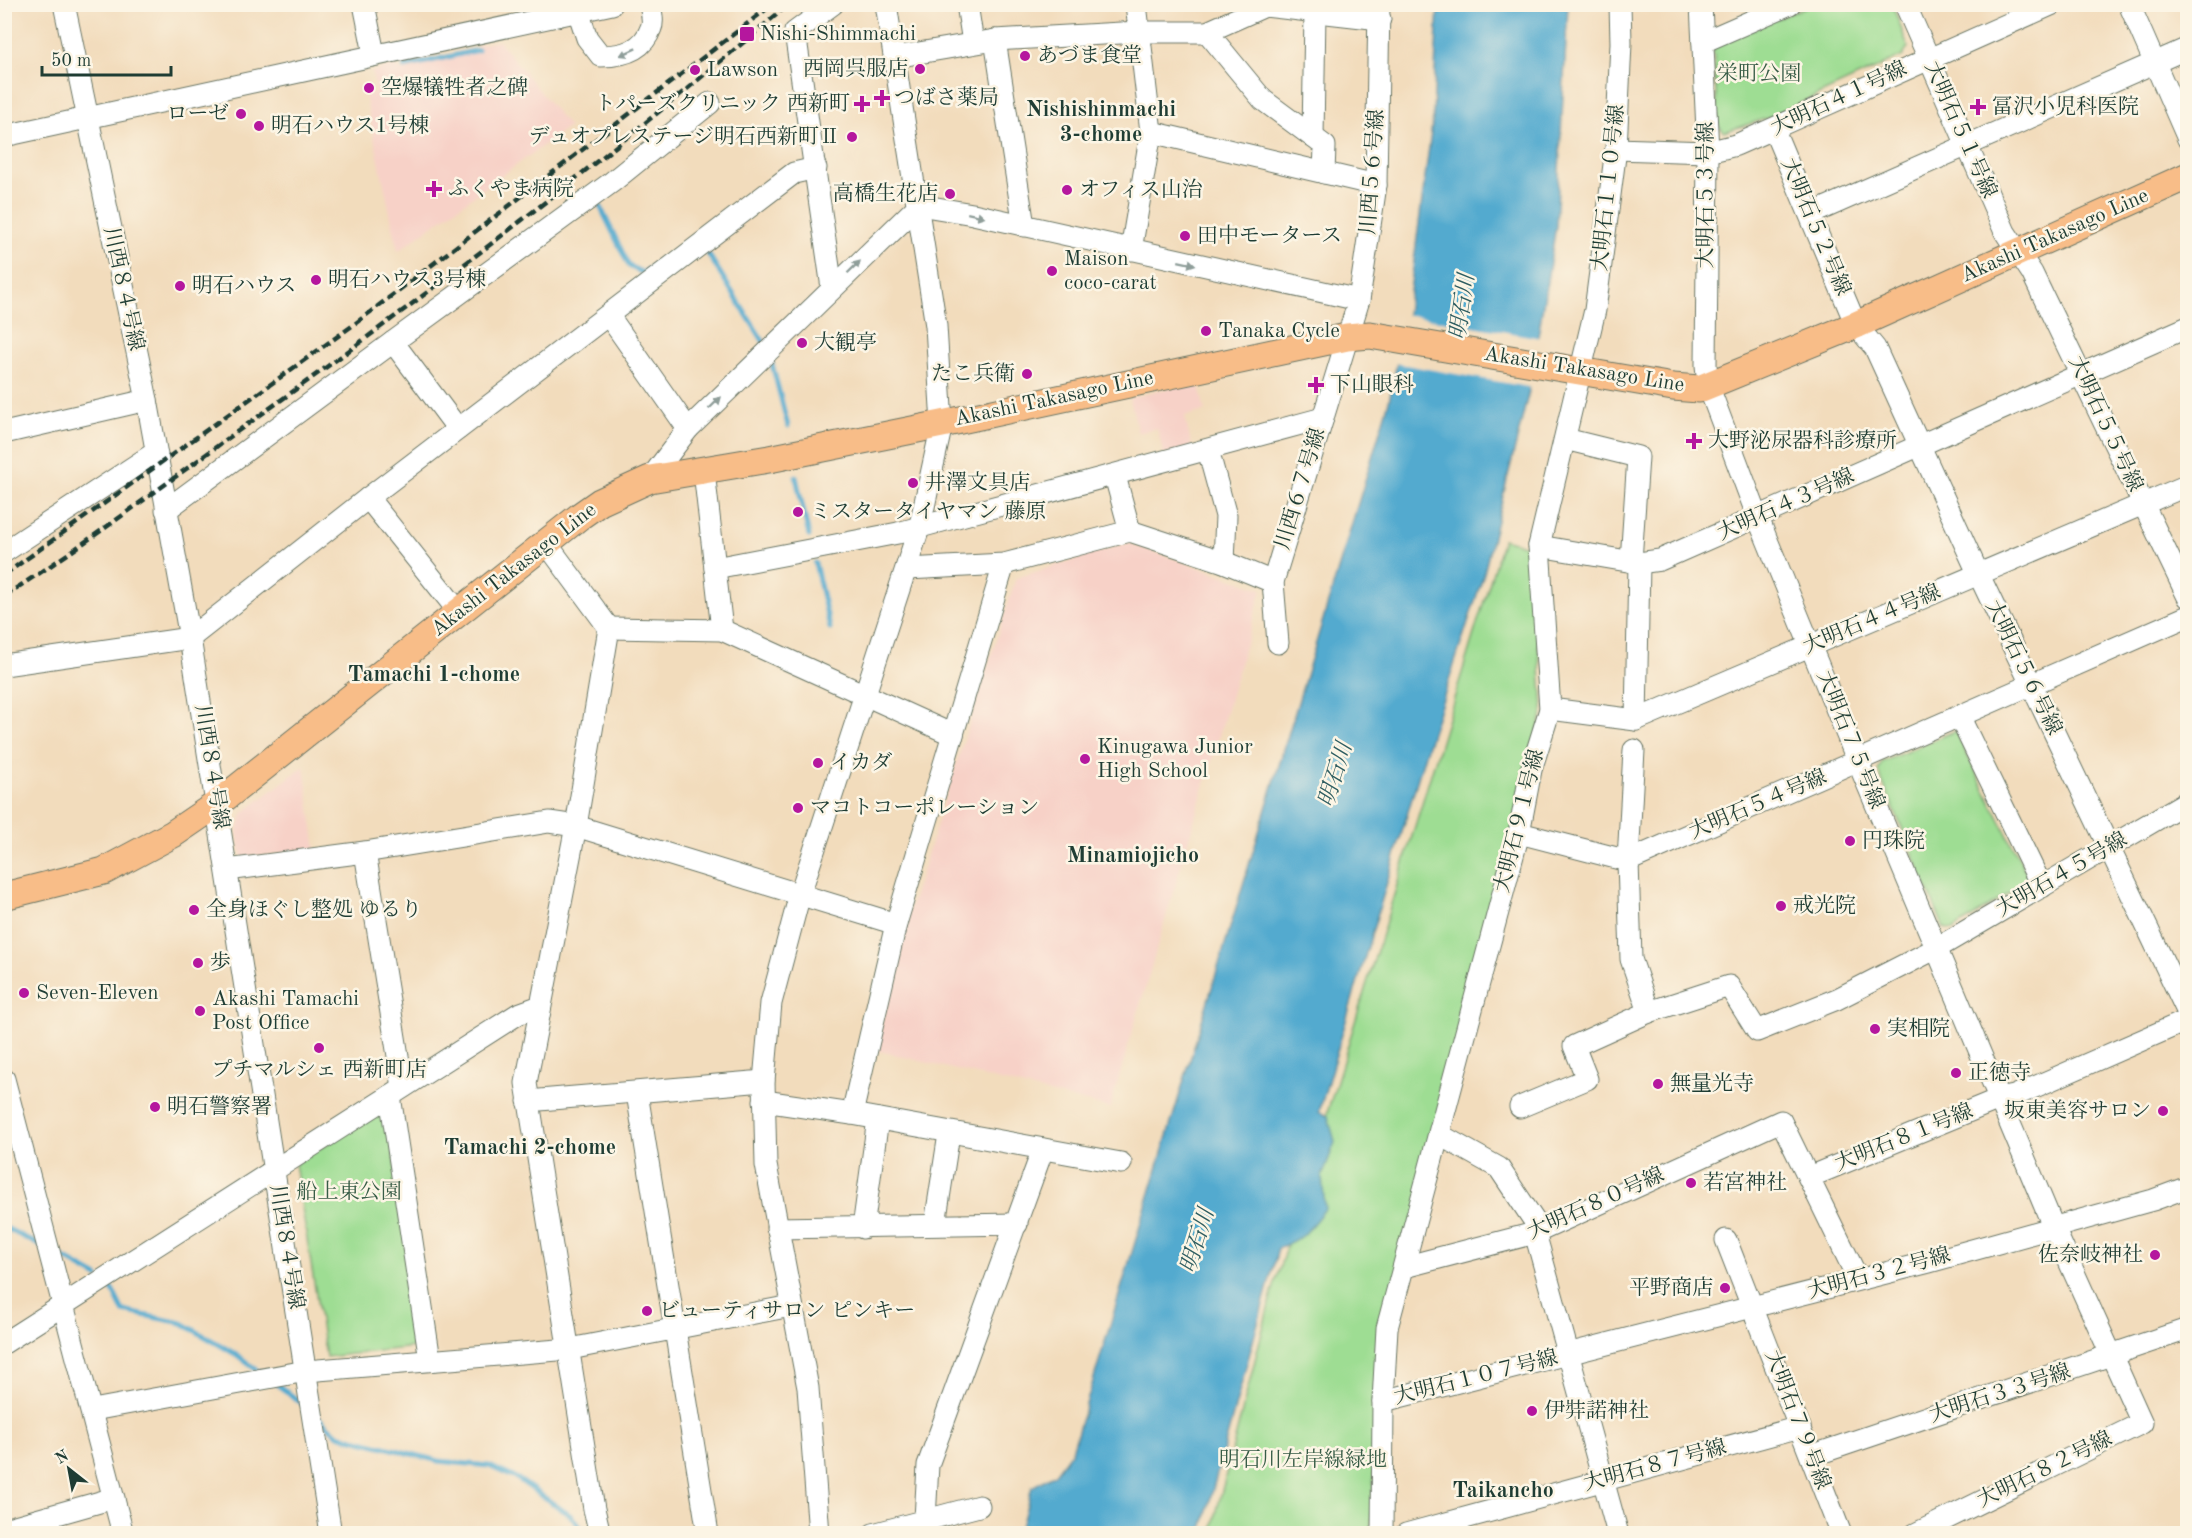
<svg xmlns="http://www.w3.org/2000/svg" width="2192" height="1538" font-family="'Old Standard TT','Noto Serif JP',serif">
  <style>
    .built { fill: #f7d1c7 }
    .green { fill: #9edd93; stroke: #5e8d64; stroke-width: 1.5 }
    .water { fill: #53aacf; stroke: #397482; stroke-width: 1.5 }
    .pier { fill: #f2dcbc }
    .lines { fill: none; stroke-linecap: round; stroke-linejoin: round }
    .stream { stroke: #53aacf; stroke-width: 5 }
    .minor-casing { stroke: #697564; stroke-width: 23 }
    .major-casing { stroke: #697564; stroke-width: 29 }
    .minor { stroke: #fff; stroke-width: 21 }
    .major { stroke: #f8bd88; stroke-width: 27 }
    .rail { stroke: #1f3d34; stroke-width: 4.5; stroke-dasharray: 9 4.5; stroke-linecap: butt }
    .oneway { fill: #8f9e9a }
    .poi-dot { fill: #b5179e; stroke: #fcf5e5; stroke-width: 2 }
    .labels { text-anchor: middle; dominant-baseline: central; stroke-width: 5; stroke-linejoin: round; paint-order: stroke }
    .poi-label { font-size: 21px; fill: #1f3d34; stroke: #fcf5e5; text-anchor: start }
    .park-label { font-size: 21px; fill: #385d47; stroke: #fcf5e5 }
    .street-label { font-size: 21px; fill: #1f3d34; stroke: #fcf5e5 }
    .neighbourhood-label { font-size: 22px; font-weight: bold; fill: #1f3d34; stroke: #fcf5e5 }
    .water-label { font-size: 22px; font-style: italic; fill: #2f5e62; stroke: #fcf5e5 }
  </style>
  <rect width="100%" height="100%" fill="#fcf5e5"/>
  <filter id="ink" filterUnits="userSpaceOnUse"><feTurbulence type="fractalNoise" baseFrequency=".0167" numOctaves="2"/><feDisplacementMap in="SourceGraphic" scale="12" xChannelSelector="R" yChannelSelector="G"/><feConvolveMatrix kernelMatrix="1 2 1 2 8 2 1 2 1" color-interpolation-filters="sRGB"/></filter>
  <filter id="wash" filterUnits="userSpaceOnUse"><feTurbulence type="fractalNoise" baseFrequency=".008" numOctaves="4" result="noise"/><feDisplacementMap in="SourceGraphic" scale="24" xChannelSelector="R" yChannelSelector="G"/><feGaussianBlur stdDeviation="1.35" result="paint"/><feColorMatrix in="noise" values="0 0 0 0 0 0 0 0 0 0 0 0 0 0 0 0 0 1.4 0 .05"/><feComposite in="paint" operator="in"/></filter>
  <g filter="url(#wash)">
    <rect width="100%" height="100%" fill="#f2dcbc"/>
    <g class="built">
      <polygon points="499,41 569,127 398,251 365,95 376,92 372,72 392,66 403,70 479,52 477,45"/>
      <polygon points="1198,381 1205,411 1185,416 1192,449 1164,455 1157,428 1138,433 1130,398"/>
      <polygon points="1128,543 1262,589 1110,1108 876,1050 903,930 1016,578"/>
      <polygon points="304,766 316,849 242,858 237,832 244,812"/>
    </g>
    <g class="green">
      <polygon points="1892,4 1908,47 1903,56 1768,118 1724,132 1718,125 1713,46 1810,5"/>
      <polygon points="1503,539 1531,547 1543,710 1377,1403 1371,1533 1211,1534 1272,1293"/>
      <polygon points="1955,731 2030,880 1953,930 1944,928 1878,771 1882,762"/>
      <polygon points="380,1110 388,1119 421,1339 414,1347 326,1357 295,1164"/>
    </g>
    <polygon class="water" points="1438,5 1568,5 1556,226 1529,391 1484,573 1426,751 1319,1112 1328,1116 1335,1142 1322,1177 1325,1209 1304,1235 1278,1249 1201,1533 1019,1534 1032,1487 1055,1474 1072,1451 1389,401 1407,314 1433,117"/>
    <polygon class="pier" points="1404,314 1541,338 1533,388 1394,363"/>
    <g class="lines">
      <g class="stream">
        <polyline points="404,67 478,50"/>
        <polyline points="600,206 629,266 643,273 663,260"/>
        <polyline points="705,249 765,344"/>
        <polyline points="772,364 788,426"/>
        <polyline points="796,477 809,536"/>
        <polyline points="815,563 830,628"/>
        <polyline points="4,1227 43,1247"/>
        <polyline points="57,1254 98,1277"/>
        <polyline points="105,1283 112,1289 123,1311 182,1323 237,1355 262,1374"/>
        <polyline points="275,1383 303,1404"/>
        <polyline points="319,1418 338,1435 439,1461 489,1466 518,1479 571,1516 586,1534"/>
      </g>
    </g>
  </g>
  <g filter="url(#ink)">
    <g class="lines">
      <g class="minor-casing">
        <g id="minor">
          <polyline points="64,4 147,400 190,638 331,1534"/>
          <polyline points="364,4 374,54"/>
          <polyline points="967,4 973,43"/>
          <polyline points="1701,4 1708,152 1706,365 1708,385 1758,518 1858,762 2053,1226 2142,1423 1915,1534"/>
          <polyline points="1905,4 2005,232 2032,273 2188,597"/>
          <polyline points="2129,4 2188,139"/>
          <path d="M578 11 587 38 601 56C622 56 643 51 651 28 654 22 651 11 650 4"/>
          <polyline points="1207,32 1263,100 1325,146 1324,173"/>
          <polyline points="995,40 1024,226"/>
          <polyline points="1703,42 1790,4"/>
          <polyline points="895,57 995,40 1139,32 1207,32 1265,6 1380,19"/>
          <polyline points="1774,130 1856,325 1875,348 1978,573 2188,1013"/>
          <polyline points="1151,132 1376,185"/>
          <polyline points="4,136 612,4"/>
          <polyline points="1313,137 1315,12"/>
          <polyline points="1616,149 1708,152 1736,145 2053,4"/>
          <polyline points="1811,214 2188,48"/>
          <polyline points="1131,250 1151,132 1136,4"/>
          <polyline points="832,288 795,32 833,4"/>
          <polyline points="609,316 688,429"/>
          <polyline points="393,342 612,182 710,103"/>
          <polyline points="4,433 147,400"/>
          <polyline points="1565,439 1638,457 1631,561"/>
          <polyline points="1208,450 1226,516 1224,562"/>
          <polyline points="704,471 722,630"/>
          <polyline points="1115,476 1130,531"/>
          <polyline points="650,479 688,429 919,205 973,214 1359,300"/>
          <polyline points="368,498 459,612"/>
          <polyline points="166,510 393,342 458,429"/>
          <polyline points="547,544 609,628 576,826 526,1083 594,1509 600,1534"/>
          <polyline points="1539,546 1639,563 1660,560 2188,327"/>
          <polyline points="4,552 156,452"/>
          <polyline points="715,568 898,533 1323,418"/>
          <polyline points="907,569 1004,564 1130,531 1224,562 1273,582"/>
          <polyline points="609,628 722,630 953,735"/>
          <polyline points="1278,643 1273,582 1359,300 1376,185 1379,4"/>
          <polyline points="4,665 190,638 368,498 794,173 816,168"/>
          <polyline points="1550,709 1636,720 2188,485"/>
          <polyline points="1960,718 2042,887"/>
          <polyline points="1636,720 1639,563"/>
          <polyline points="1634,750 1628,861 1631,959 1649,1012"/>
          <polyline points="1519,833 1628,861 2188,616"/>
          <polyline points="365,852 403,1087"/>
          <polyline points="227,870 365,852 549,822 576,826 896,924"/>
          <polyline points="4,1079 123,1534"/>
          <polyline points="637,1093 708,1534"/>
          <polyline points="390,1096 430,1360"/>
          <polyline points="528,1101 764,1081"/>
          <polyline points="764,1101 852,1114 1121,1163"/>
          <polyline points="1520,1107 1587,1079 1574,1046 1649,1012 1729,986 1757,1031 1837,999 1937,948 2188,801"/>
          <polyline points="852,1114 896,924 1004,564"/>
          <polyline points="1440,1135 1499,1168 1535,1222 1535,1233 1618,1534"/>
          <polyline points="1809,1177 1999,1099 2014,1096 2188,1020"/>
          <polyline points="935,1224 949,1134"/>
          <polyline points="777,1228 1017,1224"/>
          <polyline points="863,1228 878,1119"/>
          <polyline points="1726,1240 1841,1534"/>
          <polyline points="1404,1267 1535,1233 1781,1121 1858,1279"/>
          <polyline points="4,1343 518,1014 540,1006"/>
          <polyline points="1383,1401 1929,1262 2153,1200 2188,1187"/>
          <polyline points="93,1410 306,1371 570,1349 791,1306"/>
          <polyline points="1811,1456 2188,1329"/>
          <polyline points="925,1519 928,1465 1043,1149"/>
          <polyline points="4,1529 114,1498"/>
          <polyline points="819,1534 808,1388 766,1165 764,1081 771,1003 800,894 920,525 942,424 936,326 886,4"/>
          <polyline points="873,1534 979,1506"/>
          <polyline points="1382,1534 1383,1401 1387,1328 1519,833 1531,770 1550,709 1539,546 1595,310 1616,149 1621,43 1620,4"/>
          <polyline points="1406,1534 1800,1427"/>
        </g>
      </g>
      <g class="major-casing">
        <polyline id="major" points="4,896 104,871 173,834 217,804 580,516 600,502 650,479 769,459 942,424 1347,337 1370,335 1673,387 1699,389 1856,325 2188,176"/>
      </g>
      <use href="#minor" class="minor"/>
      <use href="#major" class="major"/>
      <g class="rail">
        <polyline points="4,575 352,326 773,4"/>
        <path d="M4 596C85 545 161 487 238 431 427 296 612 154 789 4"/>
      </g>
    </g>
    <defs><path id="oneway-solid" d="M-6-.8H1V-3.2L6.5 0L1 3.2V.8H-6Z" transform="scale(1.5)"/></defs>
    <g class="oneway">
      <use href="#oneway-solid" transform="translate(628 52) rotate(156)"/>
      <use href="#oneway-solid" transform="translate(976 215) rotate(12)"/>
      <use href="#oneway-solid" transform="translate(1187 263) rotate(12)"/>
      <use href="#oneway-solid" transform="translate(854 267) rotate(-44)"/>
      <use href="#oneway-solid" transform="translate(715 403) rotate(-44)"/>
    </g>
  </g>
  <g class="poi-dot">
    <rect x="739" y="26" width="16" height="16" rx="3"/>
    <circle cx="1025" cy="56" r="6"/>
    <circle cx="920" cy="69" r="6"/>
    <circle cx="695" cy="70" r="6"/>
    <circle cx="369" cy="88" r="6"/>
    <path d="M879 89h6v6h6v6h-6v6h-6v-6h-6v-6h6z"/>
    <path d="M859 95h6v6h6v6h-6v6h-6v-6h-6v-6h6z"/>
    <path d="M1975 98h6v6h6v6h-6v6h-6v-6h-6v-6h6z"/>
    <circle cx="241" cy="114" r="6"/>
    <circle cx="259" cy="126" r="6"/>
    <circle cx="852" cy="137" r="6"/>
    <path d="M431 180h6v6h6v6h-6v6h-6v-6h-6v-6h6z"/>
    <circle cx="1067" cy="190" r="6"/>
    <circle cx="950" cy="194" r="6"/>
    <circle cx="1185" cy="236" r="6"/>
    <circle cx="1052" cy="271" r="6"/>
    <circle cx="316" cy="280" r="6"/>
    <circle cx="180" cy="286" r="6"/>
    <circle cx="1206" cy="331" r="6"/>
    <circle cx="802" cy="343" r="6"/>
    <circle cx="1027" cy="374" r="6"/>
    <path d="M1313 376h6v6h6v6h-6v6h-6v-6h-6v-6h6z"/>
    <path d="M1691 432h6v6h6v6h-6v6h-6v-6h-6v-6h6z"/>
    <circle cx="913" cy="483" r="6"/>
    <circle cx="798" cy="512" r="6"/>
    <circle cx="1085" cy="759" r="6"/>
    <circle cx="818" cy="763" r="6"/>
    <circle cx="798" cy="808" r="6"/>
    <circle cx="1850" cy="841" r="6"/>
    <circle cx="1781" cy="906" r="6"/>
    <circle cx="194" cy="910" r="6"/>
    <circle cx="198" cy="963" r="6"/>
    <circle cx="24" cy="993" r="6"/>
    <circle cx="200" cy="1011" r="6"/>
    <circle cx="1875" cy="1029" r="6"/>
    <circle cx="319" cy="1048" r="6"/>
    <circle cx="1956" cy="1073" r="6"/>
    <circle cx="1658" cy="1084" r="6"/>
    <circle cx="155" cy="1107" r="6"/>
    <circle cx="2163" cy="1111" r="6"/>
    <circle cx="1691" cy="1183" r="6"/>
    <circle cx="2155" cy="1255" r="6"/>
    <circle cx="1725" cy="1288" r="6"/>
    <circle cx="647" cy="1311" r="6"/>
    <circle cx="1532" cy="1411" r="6"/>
  </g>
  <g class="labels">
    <g class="poi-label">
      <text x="760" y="34">Nishi-Shimmachi</text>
      <text x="1037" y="56">あづま食堂</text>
      <text x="908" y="69" text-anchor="end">西岡呉服店</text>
      <text x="707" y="70">Lawson</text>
      <text x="381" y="88">空爆犠牲者之碑</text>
      <text x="894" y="98">つばさ薬局</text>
      <text x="850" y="104" text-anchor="end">トパーズクリニック 西新町</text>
      <text x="1992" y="107">冨沢小児科医院</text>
      <text x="229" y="114" text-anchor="end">ローゼ</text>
      <text x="271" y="126">明石ハウス1号棟</text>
      <text x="840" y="137" text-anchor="end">デュオプレステージ明石西新町Ⅱ</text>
      <text x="448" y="189">ふくやま病院</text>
      <text x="1079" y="190">オフィス山治</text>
      <text x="938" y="194" text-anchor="end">高橋生花店</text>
      <text x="1197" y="236">田中モータース</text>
      <text x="1064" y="259">Maison<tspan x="1064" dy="24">coco-carat</tspan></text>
      <text x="328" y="280">明石ハウス3号棟</text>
      <text x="192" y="286">明石ハウス</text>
      <text x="1218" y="331">Tanaka Cycle</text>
      <text x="814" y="343">大観亭</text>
      <text x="1015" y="374" text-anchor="end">たこ兵衛</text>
      <text x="1330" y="385">下山眼科</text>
      <text x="1708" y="441">大野泌尿器科診療所</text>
      <text x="925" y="483">井澤文具店</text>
      <text x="810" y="512">ミスタータイヤマン 藤原</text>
      <text x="1097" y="747">Kinugawa Junior<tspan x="1097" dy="24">High School</tspan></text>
      <text x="830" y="763">イカダ</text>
      <text x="810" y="808">マコトコーポレーション</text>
      <text x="1862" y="841">円珠院</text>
      <text x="1793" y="906">戒光院</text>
      <text x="206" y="910">全身ほぐし整処 ゆるり</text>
      <text x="210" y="963">歩</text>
      <text x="36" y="993">Seven-Eleven</text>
      <text x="212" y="999">Akashi Tamachi<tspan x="212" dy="24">Post Office</tspan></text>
      <text x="1887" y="1029">実相院</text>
      <text x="319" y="1070" text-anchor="middle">プチマルシェ 西新町店</text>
      <text x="1968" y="1073">正徳寺</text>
      <text x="1670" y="1084">無量光寺</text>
      <text x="167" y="1107">明石警察署</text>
      <text x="2151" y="1111" text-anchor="end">坂東美容サロン</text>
      <text x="1703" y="1183">若宮神社</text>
      <text x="2143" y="1255" text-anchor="end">佐奈岐神社</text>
      <text x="1713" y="1288" text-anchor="end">平野商店</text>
      <text x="659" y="1311">ビューティサロン ピンキー</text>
      <text x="1544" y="1411">伊弉諾神社</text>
    </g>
    <g class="park-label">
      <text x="1759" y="74">栄町公園</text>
      <text x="349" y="1192">船上東公園</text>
      <text x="1303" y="1460">明石川左岸線緑地</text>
    </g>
    <g class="street-label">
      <text transform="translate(1839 99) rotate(-25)">大明石４１号線</text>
      <text transform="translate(1960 130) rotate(66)">大明石５１号線</text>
      <text transform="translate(1373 172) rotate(-86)">川西５６号線</text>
      <text transform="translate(1609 188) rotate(-84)">大明石１１０号線</text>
      <text transform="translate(1706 195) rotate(-90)">大明石５３号線</text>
      <text transform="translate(1815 227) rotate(67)">大明石５２号線</text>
      <text transform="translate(2055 236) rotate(-24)">Akashi Takasago Line</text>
      <text transform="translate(123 289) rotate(78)">川西８４号線</text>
      <text transform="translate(1584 370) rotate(9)">Akashi Takasago Line</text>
      <text transform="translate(1054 399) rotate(-12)">Akashi Takasago Line</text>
      <text transform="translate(2105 424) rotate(65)">大明石５５号線</text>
      <text transform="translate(1301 489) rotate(-73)">川西６７号線</text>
      <text transform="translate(1786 505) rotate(-24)">大明石４３号線</text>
      <text transform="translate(514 570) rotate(-38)">Akashi Takasago Line</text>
      <text transform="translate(1872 620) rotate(-23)">大明石４４号線</text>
      <text transform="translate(2023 668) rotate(64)">大明石５６号線</text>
      <text transform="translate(1850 740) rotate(68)">大明石７５号線</text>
      <text transform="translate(211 767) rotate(81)">川西８４号線</text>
      <text transform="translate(1758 805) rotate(-23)">大明石５４号線</text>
      <text transform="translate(1520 821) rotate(-76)">大明石９１号線</text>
      <text transform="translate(2062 875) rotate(-30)">大明石４５号線</text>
      <text transform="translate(1904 1138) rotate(-22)">大明石８１号線</text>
      <text transform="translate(1596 1204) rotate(-24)">大明石８０号線</text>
      <text transform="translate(286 1247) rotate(81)">川西８４号線</text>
      <text transform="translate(1879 1274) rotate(-15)">大明石３２号線</text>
      <text transform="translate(1476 1378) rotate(-14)">大明石１０７号線</text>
      <text transform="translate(2000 1394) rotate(-18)">大明石３３号線</text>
      <text transform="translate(1797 1420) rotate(69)">大明石７９号線</text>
      <text transform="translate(1655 1466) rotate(-15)">大明石８７号線</text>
      <text transform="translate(2045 1470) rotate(-26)">大明石８２号線</text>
    </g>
    <g class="neighbourhood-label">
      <text x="1101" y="110">Nishishinmachi<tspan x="1101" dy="25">3-chome</tspan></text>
      <text x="434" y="675">Tamachi 1-chome</text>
      <text x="1133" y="856">Minamiojicho</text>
      <text x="530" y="1148">Tamachi 2-chome</text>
      <text x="1503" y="1491">Taikancho</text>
    </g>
    <g class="water-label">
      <text transform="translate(1463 307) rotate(-82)">明石川</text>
      <text transform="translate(1336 775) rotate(-73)">明石川</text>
      <text transform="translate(1198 1241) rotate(-73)">明石川</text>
    </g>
  </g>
  <rect width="2192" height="1538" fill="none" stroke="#fcf5e5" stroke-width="24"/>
  <g transform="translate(69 1469) rotate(329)" stroke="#fcf5e5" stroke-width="4.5" paint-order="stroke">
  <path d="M0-4.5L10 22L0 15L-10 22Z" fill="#1f3d34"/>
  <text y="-9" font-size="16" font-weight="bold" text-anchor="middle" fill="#1f3d34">N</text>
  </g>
  <path d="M42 66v9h129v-9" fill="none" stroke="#1f3d34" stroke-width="3"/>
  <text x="51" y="66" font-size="18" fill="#1f3d34" stroke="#fcf5e5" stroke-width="4.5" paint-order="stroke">50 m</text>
</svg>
